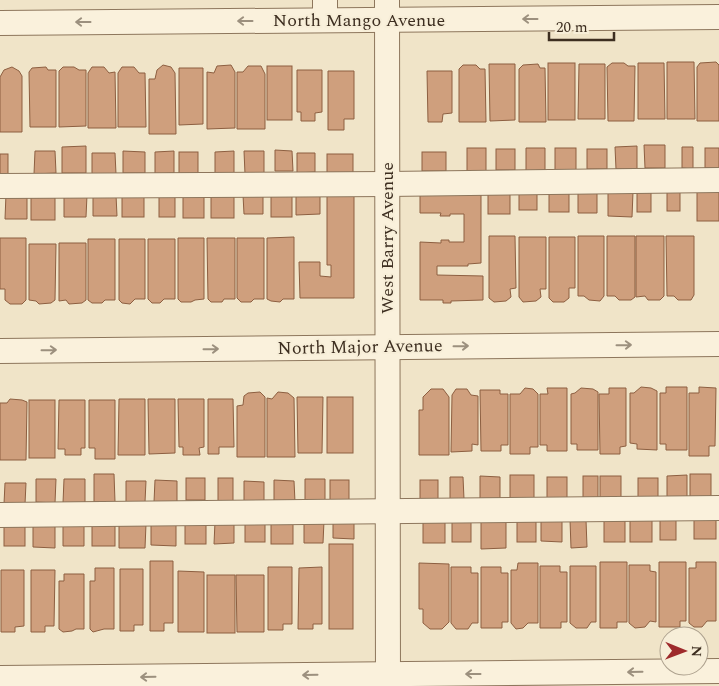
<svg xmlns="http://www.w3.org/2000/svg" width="719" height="686" font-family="Spectral,serif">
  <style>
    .building { fill: #cf9f7d; stroke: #8d5f41 }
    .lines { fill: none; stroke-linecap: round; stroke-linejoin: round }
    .minor-casing { stroke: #8d765c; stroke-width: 26 }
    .minor { stroke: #faf1dc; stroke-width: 24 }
    .oneway { stroke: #9c907e }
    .labels { text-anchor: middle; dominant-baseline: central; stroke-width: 4; stroke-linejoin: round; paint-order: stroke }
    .street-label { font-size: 18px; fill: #3d2e20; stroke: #f7eed8 }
  </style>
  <rect width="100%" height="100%" fill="#f0e4c8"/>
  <g class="building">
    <polygon points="667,62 694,62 695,119 667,119"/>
    <polygon points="716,62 719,65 719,121 697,121 697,67 700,63"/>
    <rect x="548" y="63" width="27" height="57"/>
    <polygon points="612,63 624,63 628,66 635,66 634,121 608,121 607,67"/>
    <polygon points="638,63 664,63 665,119 638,119"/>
    <polygon points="489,64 515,64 515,120 490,121"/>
    <polygon points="538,64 540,68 545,68 546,122 519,122 519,69 523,65"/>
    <polygon points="579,64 605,64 605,119 578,119"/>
    <polygon points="163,65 171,67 175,73 176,134 149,134 149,79 155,79 157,70"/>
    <polygon points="231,65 235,72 235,128 207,129 207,72 214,73 217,66"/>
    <polygon points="463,65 476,65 480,69 485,69 486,122 459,122 459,69"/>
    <polygon points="248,66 261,66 265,74 265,129 237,129 237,72 243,72"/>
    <rect x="267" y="66" width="25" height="54"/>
    <polygon points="12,67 19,71 22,76 22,132 0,132 0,77 4,70"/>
    <polygon points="46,67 48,70 56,70 56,127 30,127 29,72 32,68"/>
    <polygon points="63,67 74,67 79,70 86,70 86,126 59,127 59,71"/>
    <polygon points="92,67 104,67 109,73 115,72 116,128 88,128 88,73"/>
    <polygon points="122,67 134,67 139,73 145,73 146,127 118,127 118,73"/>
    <polygon points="179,68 203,68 203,124 179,125"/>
    <polygon points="297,70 322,70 322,112 315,113 315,121 301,121 301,112 297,112"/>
    <polygon points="328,71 354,71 354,119 344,119 344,130 328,130"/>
    <polygon points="427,71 452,71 452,113 443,114 442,122 428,122"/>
    <polygon points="644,145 665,145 665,168 645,168"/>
    <polygon points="86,146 86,173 62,173 62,147"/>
    <polygon points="637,146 637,169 616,169 615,147"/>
    <polygon points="682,147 693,147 693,169 682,168"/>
    <rect x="467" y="148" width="19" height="23"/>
    <polygon points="526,148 545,148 545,170 526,171"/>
    <rect x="555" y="148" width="21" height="22"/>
    <rect x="705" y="148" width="14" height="20"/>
    <rect x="496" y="149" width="19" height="21"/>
    <rect x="587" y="149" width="20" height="20"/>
    <polygon points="275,150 292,151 293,171 275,171"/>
    <polygon points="35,151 55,151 56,173 34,174"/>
    <polygon points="123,151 145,152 145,173 123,173"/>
    <polygon points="174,151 174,173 155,174 155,152"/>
    <polygon points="234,151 234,173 215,174 215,152"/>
    <polygon points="244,151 264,151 264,174 245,174"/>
    <rect x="179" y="152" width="19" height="22"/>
    <rect x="422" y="152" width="24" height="19"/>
    <polygon points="92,153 115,153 116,174 92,174"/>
    <polygon points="297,153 315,153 315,172 297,173"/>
    <rect x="0" y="154" width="8" height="22"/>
    <rect x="327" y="154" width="26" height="20"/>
    <rect x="697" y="187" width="22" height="34"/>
    <rect x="667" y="189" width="13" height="22"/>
    <polygon points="420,190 481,193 481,263 468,264 468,266 437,266 437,275 483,276 483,300 451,301 451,303 443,303 443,300 420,300 420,242 441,243 441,240 449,240 449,242 464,242 464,214 450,214 450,216 440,216 441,213 420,213"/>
    <rect x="549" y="190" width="20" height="22"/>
    <polygon points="597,190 597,213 578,213 578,191"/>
    <rect x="637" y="190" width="14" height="22"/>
    <rect x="488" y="191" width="22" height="23"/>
    <rect x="519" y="191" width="18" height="19"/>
    <polygon points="608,192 633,192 632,217 608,216"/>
    <polygon points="6,194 27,194 27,219 5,219"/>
    <rect x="183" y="194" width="21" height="24"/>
    <rect x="211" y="194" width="23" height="24"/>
    <polygon points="263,194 263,214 244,214 243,195"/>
    <polygon points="327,194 354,194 354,298 300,298 299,262 320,262 320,276 331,277 331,265 327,265"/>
    <rect x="31" y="195" width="24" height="25"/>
    <polygon points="64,195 87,195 86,217 64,217"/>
    <polygon points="93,195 116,195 117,216 93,216"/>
    <rect x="122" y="195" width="22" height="22"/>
    <rect x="159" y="195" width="16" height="22"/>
    <rect x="271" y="195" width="21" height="22"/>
    <polygon points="296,195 320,195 320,214 296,215"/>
    <polygon points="489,236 515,236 516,288 510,289 511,297 506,301 494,302 489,298"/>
    <polygon points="578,236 604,236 604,296 600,301 589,300 584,296 578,296"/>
    <polygon points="607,236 635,236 635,297 631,300 619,300 615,296 607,296"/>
    <polygon points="636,236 664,236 664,296 660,300 648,300 645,296 636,297"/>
    <polygon points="666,236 694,236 694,295 691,300 678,300 674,296 667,296"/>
    <polygon points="294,237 294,299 283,299 280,302 271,301 267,299 267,238"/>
    <polygon points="519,237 546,237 546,289 540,289 541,297 536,301 523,302 519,297"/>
    <polygon points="549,237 575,237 575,288 569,288 569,298 564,302 553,302 549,298"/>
    <polygon points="0,238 26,238 26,300 22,304 10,304 5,300 5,289 0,289"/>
    <polygon points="178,238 204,238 204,299 195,300 191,302 181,302 178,299"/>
    <polygon points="207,238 235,238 235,299 224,299 222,302 211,302 208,299"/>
    <polygon points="237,238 264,238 264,299 254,299 251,302 241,302 237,298"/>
    <polygon points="88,239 115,239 115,300 105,300 102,303 92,303 88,300"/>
    <polygon points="119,239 145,239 145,299 135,299 130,304 122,303 119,300"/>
    <polygon points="148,239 175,239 175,299 164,299 160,303 152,303 148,299"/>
    <polygon points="59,243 86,243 86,300 82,303 69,304 66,300 59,301"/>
    <polygon points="29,244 56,244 55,300 51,303 39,304 36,301 29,300"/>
    <polygon points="641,387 651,388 657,391 657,450 637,449 637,444 630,443 630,393 634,393"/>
    <polygon points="666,387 687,387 687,450 666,450 666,444 660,444 660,393 666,393"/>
    <polygon points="699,387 716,388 715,446 709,446 709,456 689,456 689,393 699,393"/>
    <polygon points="525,388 533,389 538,394 538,447 530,447 530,454 510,454 510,394 520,394"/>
    <polygon points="547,388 567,388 567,451 547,451 547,445 540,445 540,394 548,394"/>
    <polygon points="581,388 593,389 598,392 598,450 577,450 577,444 571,444 571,394 575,393"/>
    <polygon points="609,388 626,388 626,446 620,447 620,454 600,454 599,394 609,394"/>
    <polygon points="431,389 443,389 449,397 449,455 419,455 419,410 423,410 423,397"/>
    <polygon points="456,389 467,389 471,395 478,396 478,445 472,444 472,451 451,452 452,395"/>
    <polygon points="480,390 500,390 500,394 508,394 508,445 501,445 501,451 481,451"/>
    <polygon points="260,392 265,397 265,457 237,457 237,406 243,405 244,396 248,393"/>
    <polygon points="278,392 288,393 294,398 295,457 267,457 267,398 272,399"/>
    <polygon points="297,397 323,397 322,453 298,453"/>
    <rect x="327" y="397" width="26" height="56"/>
    <polygon points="10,399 22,400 27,402 26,460 0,460 0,403 7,403"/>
    <polygon points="119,399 145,399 145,455 118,455"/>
    <polygon points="148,399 175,399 175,453 149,454"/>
    <polygon points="178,399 204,399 204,447 199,448 200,455 183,455 183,447 179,447"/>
    <polygon points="208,399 233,399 234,447 219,447 219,454 208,454"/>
    <rect x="29" y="400" width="26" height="58"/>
    <polygon points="59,400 85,400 85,448 81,448 81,455 65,455 65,449 58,449"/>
    <polygon points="89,400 115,400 115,459 95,459 95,448 89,448"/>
    <polygon points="94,474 114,474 115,502 94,502"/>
    <rect x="690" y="474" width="21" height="23"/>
    <rect x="510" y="475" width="24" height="23"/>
    <polygon points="687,475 687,497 667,497 667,476"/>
    <polygon points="480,476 500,477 500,499 480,499"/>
    <rect x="583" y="476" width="15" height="22"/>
    <rect x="600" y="476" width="21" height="22"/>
    <polygon points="450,477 463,477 464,499 450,499"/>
    <rect x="547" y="477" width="20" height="21"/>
    <rect x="186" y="478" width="19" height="22"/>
    <rect x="218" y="478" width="15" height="23"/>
    <rect x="638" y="478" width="20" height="22"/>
    <polygon points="36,479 56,479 55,503 36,502"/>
    <polygon points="64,479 85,479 85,503 63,503"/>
    <polygon points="305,479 325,479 325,500 305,501"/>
    <polygon points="155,480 177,481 177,502 154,502"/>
    <polygon points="274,480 294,481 295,502 274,502"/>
    <rect x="330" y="480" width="19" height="21"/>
    <rect x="420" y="480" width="18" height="19"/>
    <polygon points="126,481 146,481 145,502 126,503"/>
    <polygon points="244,481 264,482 264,501 244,501"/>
    <polygon points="5,483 26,483 25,504 4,504"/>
    <rect x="694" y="517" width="22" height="22"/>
    <rect x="604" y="518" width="21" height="24"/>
    <polygon points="333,519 354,519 354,539 333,538"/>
    <rect x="423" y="519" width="22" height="24"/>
    <rect x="452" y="519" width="19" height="23"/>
    <polygon points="481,519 506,519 506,548 481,549"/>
    <polygon points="541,519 562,519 562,542 541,541"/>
    <rect x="630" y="519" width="22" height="23"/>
    <rect x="660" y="519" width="16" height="21"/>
    <polygon points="570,520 586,520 587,547 571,548"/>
    <rect x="271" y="521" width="22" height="23"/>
    <polygon points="304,521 324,521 323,543 304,543"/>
    <rect x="517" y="521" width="19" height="21"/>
    <polygon points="84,522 84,546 63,546 63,523"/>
    <rect x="92" y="522" width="23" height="24"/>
    <polygon points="151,522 176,522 176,546 151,545"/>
    <rect x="185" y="522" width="21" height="22"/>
    <polygon points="215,522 234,523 234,543 214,544"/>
    <rect x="245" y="522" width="20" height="20"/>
    <polygon points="55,524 55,548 33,547 33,525"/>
    <polygon points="119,524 146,524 145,548 119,548"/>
    <rect x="4" y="525" width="21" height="21"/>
    <rect x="329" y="544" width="24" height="85"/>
    <polygon points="150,561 173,561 173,623 164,623 164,631 150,631"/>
    <polygon points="600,562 627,562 627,622 617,622 617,628 600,628"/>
    <polygon points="659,562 686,562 686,621 680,621 680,627 659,627"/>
    <polygon points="696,562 716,562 716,621 707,621 702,627 694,627 689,623 689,568 696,568"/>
    <polygon points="419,563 449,564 449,622 442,629 430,629 423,623 423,609 419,609"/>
    <polygon points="518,563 538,563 538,623 528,623 523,628 516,629 511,623 511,570 517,570"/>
    <polygon points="629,565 650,565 650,571 656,572 656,622 650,621 645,627 635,628 629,623"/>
    <polygon points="540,566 560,566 560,572 567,572 567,622 561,622 561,628 540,628"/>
    <polygon points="570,566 596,566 596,622 591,622 587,628 576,628 570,623"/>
    <polygon points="268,567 292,567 292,624 283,624 283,630 268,630"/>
    <polygon points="322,567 322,624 313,624 313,629 298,629 299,568"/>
    <polygon points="451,567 471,567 471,573 478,573 478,623 472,623 468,629 456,629 451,623"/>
    <polygon points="481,567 501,567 501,573 508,573 508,622 502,622 502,628 481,628"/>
    <polygon points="95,568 114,568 114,629 104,629 93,632 90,629 90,581 95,581"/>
    <polygon points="120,569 143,569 143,625 134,625 134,631 120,631"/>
    <polygon points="1,570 24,570 24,626 15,627 15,632 1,632"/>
    <polygon points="31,570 55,570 54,626 45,626 45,632 31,632"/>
    <polygon points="178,571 204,572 204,632 178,632"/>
    <polygon points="64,574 84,574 84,629 76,629 72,631 63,632 59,629 59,581 64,581"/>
    <rect x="207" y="575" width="28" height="58"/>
    <polygon points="236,575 264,575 264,632 237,632"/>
  </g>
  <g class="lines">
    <g class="minor-casing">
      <g id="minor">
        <polyline points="325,0 325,20"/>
        <polyline points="387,0 388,686"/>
        <polyline points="0,23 719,17"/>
        <polyline points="0,186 387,184 719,180"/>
        <polyline points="0,351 719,344"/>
        <polyline points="0,515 719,508"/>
        <polyline points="0,678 719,671"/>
      </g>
    </g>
    <use href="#minor" class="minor"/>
  </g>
  <defs><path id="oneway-shaft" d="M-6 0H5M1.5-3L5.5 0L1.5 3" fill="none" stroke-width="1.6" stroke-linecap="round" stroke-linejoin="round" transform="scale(1.25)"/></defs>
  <g class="oneway">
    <use href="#oneway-shaft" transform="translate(530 19) rotate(180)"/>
    <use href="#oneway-shaft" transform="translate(245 21) rotate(180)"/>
    <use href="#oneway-shaft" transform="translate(83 22) rotate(180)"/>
    <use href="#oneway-shaft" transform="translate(624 345) rotate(-1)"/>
    <use href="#oneway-shaft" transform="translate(461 346) rotate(-1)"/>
    <use href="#oneway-shaft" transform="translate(211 349) rotate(-1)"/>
    <use href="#oneway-shaft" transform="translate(49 350) rotate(-1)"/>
    <use href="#oneway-shaft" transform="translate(635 672) rotate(179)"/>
    <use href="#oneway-shaft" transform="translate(473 674) rotate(180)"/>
    <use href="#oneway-shaft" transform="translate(310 675) rotate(179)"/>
    <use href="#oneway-shaft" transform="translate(148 677) rotate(179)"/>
  </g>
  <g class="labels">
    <g class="street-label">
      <text x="359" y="20">North Mango Avenue</text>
      <text transform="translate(387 238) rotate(-90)">West Barry Avenue</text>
      <text transform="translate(360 347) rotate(-1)">North Major Avenue</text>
    </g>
  </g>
  <g transform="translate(684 651) rotate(91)"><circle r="24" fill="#f7eed8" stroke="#ada18e"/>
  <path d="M0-4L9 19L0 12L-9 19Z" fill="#9e2a2b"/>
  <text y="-8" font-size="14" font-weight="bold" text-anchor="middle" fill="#3d2e20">N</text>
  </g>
  <path d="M549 32v8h65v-8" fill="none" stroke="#3d2e20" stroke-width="2.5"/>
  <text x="556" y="32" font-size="15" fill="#3d2e20" stroke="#f7eed8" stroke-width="4" paint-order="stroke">20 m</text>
</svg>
